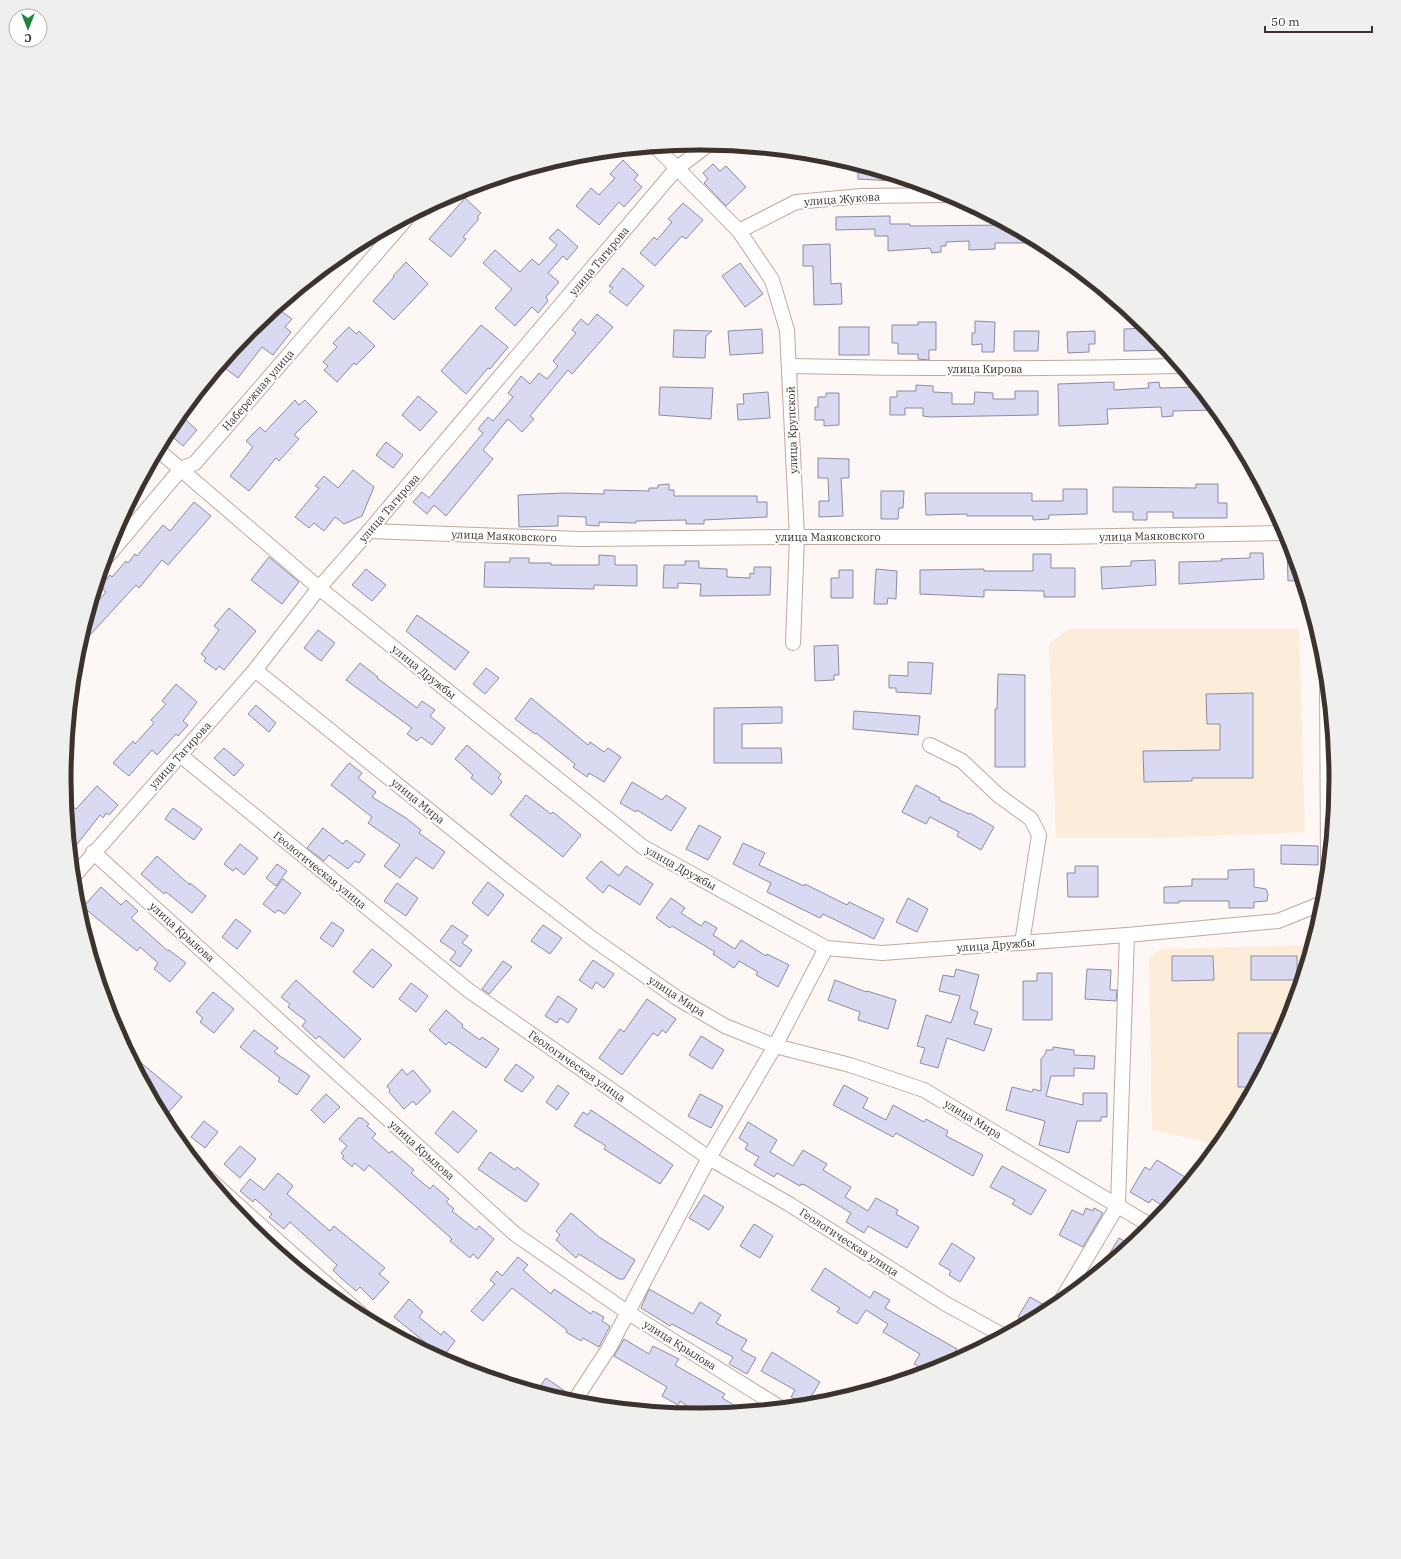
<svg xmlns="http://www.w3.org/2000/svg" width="1401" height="1559" font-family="'IBM Plex Serif',serif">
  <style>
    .education { fill: #fbedd9 }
    .building { fill: #d9d9f1; stroke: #8c8ba1 }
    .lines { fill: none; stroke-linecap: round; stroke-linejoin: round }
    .minor-casing { stroke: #c1a99d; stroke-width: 16 }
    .minor { stroke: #fff; stroke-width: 14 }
    .labels { text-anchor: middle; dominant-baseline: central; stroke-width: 4; stroke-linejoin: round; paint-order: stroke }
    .street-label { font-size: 11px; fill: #3c322e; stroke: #fff }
    .rim { fill: none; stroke: #3c322e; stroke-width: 5 }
  </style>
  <rect width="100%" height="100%" fill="#fdf7f5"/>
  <g class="education">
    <polygon points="1068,629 1299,629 1305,832 1156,838 1056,838 1049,644"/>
    <polygon points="1311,945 1288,1023 1230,1133 1220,1145 1152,1130 1149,957 1162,949"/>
  </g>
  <g class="building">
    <polygon points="623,160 638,175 634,180 642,187 624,207 619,202 599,225 576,206 591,188 599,195 615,178 610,174"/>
    <polygon points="713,164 720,171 726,166 746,187 726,206 704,183 708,179 703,173"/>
    <polygon points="858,165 894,176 893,181 858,179"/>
    <polygon points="465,198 481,213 478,216 478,220 463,237 466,239 451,257 429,239"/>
    <polygon points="683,203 703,220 686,239 682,236 655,266 640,253 654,237 657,240 672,222 668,219"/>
    <polygon points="890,216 890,224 910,224 910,226 1007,225 1041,243 995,243 995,249 969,250 969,241 946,242 946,246 941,246 941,252 932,253 930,248 888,251 888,236 875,236 875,229 836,230 836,217"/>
    <polygon points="558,229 578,247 567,260 563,256 548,273 559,282 546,297 548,301 538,313 532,307 515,326 495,308 512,289 483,263 495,250 520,272 532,259 539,265 557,245 549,238"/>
    <polygon points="830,244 831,284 841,283 842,304 814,305 813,266 803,266 803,245"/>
    <polygon points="406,262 428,284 394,320 373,301 394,277 393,276"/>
    <polygon points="740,263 763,294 745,307 722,276"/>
    <polygon points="623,268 644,286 627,306 609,292 613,288 609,286"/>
    <polygon points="277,308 292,319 285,327 291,332 273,355 262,347 238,378 221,365 251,329"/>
    <polygon points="597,314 613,327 572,374 568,370 530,416 534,419 522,432 508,419 483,450 493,459 446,516 434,505 427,514 413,502 422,492 429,498 483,433 478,429 488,417 493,421 513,397 508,393 521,376 530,384 539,373 547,379 558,366 553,361 576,333 572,330 581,319 588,325"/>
    <polygon points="975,321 995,322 994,352 982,352 982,344 972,345 972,333 975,333"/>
    <polygon points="918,322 936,322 936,350 929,350 929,360 918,359 918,354 898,354 898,343 892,343 892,325 918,325"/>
    <polygon points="481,325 508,347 490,369 488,368 466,394 441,371"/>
    <polygon points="349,327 356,334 359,331 375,346 356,365 354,363 337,382 324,370 328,366 323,362 337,347 333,343"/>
    <rect x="839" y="327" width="30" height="28"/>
    <polygon points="1149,328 1167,350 1124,351 1124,329"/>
    <polygon points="762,329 763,353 730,355 728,331"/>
    <polygon points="674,330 712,331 706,336 705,358 673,357"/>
    <polygon points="1014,331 1039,331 1038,351 1014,351"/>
    <polygon points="1095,331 1095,344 1089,344 1089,352 1068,353 1067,332"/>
    <polygon points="1114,382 1114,390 1149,388 1148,383 1159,382 1160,388 1198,387 1216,410 1173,411 1173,416 1162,417 1161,407 1107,409 1108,424 1059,426 1058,384"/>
    <polygon points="916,385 933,386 933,392 952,393 952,404 974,404 975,392 993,393 993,399 1015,399 1015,391 1038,391 1038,415 931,417 923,416 923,408 905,408 905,415 890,415 890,397 897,397 897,391 916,391"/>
    <polygon points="660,387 713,388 711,419 659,415"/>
    <polygon points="768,392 770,418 738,420 737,404 744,404 743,394"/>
    <polygon points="826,393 839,393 839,425 824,426 824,420 815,420 815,407 818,407 818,397 826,397"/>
    <polygon points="418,396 437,412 420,431 402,415"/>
    <polygon points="295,400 299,405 305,400 317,412 294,435 299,439 279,461 276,458 249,491 230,476 253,447 246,441 260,427 265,432"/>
    <polygon points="180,415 197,430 183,446 168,433"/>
    <polygon points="386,442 403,455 393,468 376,455"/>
    <polygon points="818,458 849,459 849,478 841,478 843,516 819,517 819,501 829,501 828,478 818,478"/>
    <polygon points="353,470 374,487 362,516 344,524 335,517 324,531 314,523 309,528 295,517 319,488 315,486 324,476 338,488"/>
    <polygon points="669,484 669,490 674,490 674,496 757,496 757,502 767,502 767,517 704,520 704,524 686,524 686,520 636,521 636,523 599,522 599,526 586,525 586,517 558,516 558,526 519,527 518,495 563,493 604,494 604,490 649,491 649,488 658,488 658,485"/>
    <polygon points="1196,484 1218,484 1218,503 1227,503 1227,518 1173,518 1173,512 1147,512 1147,520 1133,520 1133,512 1113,512 1113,487 1196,488"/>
    <polygon points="1063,489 1087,489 1087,514 1049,515 1049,519 1033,520 1033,516 967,516 967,514 926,515 925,493 1032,493 1032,501 1063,501"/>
    <polygon points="881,491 904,491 903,508 899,508 898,519 881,519"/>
    <polygon points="194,502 211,516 168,565 162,560 139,588 136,585 78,648 90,610 106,592 100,587 110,575 112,577 126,561 128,563 135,554 137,556 163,525 170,531"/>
    <polygon points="1291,543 1302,580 1288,581 1287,544"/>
    <polygon points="1250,553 1263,553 1264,579 1179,584 1179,562 1222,561 1221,559 1250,558"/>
    <polygon points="1033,554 1051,554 1051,568 1075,568 1075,597 1044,597 1044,591 984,590 984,597 920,594 920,570 984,569 984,571 1033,571"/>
    <polygon points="599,555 615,556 615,565 637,565 637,586 594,585 594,589 484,587 485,562 510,562 510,558 529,558 529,563 551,563 551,565 599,565"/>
    <polygon points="269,557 299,582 282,604 251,580"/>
    <polygon points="1155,560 1156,585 1102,589 1101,567 1131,566 1131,561"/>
    <polygon points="685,561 699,561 699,568 727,569 727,577 750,578 750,573 754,574 754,567 771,567 770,595 700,596 701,584 678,583 678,588 663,588 664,565 685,565"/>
    <polygon points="366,569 386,585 372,601 352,585"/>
    <polygon points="876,569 897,571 896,599 888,598 887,604 874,604"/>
    <polygon points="839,570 853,570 853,598 831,598 831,578 839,578"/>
    <polygon points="229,608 256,631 224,670 219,666 216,670 204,661 206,658 201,654 219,630 214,626"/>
    <polygon points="417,615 469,652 455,670 406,631"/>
    <polygon points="318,630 335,643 321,661 304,648"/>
    <polygon points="838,645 839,675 834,675 834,680 815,681 814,646"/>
    <polygon points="908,662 933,663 931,694 896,692 896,688 889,688 889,675 908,676"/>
    <polygon points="360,663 378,677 377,678 417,708 422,701 435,710 430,716 445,728 432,745 421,737 417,741 407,734 412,728 346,680"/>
    <polygon points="486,668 499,678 485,694 473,684"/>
    <polygon points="998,674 1025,675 1025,767 995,767 995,709 997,709"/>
    <polygon points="176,684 197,702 183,721 188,725 178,736 176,734 157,755 152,750 129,776 113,763 133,741 135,744 154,723 151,720 166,704 162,701"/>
    <polygon points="1253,693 1253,778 1192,778 1192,781 1144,782 1143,751 1220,750 1220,724 1207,724 1206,694"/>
    <polygon points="531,698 588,745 590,742 604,752 608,748 621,757 604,782 589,773 587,777 573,767 575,764 536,733 535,734 515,719"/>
    <polygon points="256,705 276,723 269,732 248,714"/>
    <polygon points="782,707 782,723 742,724 742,748 781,748 782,763 714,763 714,708"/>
    <polygon points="854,711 920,716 918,735 853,729"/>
    <polygon points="467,745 501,774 498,778 502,782 492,795 471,778 473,775 455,759"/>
    <polygon points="224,748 244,765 234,776 214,758"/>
    <polygon points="349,763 362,773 358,778 376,792 372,797 406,818 421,830 419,833 445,852 433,869 416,857 400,878 384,866 400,845 368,823 372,817 331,785"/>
    <polygon points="632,782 662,800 666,795 686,808 671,831 637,810 636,812 620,803"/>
    <polygon points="916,785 940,798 939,800 969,814 970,813 994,827 981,850 957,836 959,832 930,817 926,824 902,812"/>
    <polygon points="97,786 118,805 109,815 106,813 103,818 100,815 71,852 66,801 76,809"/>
    <polygon points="526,795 551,814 553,812 581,835 563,857 510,815"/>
    <polygon points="173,808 202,829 194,840 165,819"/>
    <polygon points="699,825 721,837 708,860 686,849"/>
    <polygon points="323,828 343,844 346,840 365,854 359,863 355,861 348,869 329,855 324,861 307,848"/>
    <polygon points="743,843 765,853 759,865 804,886 805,884 847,905 849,902 884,919 874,939 823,914 820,918 767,892 771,883 733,864"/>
    <polygon points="240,844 258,858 244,875 236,868 233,871 224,864"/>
    <polygon points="1281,845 1318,846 1318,865 1281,864"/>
    <polygon points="157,856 190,885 190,883 206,896 192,913 166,892 164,894 141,874"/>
    <polygon points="601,861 619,876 626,866 653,884 640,905 609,885 603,893 586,878"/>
    <polygon points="277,864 287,871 276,886 266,878"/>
    <polygon points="1075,866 1098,866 1098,897 1068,897 1067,873 1075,873"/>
    <polygon points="1254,869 1254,887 1266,889 1268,894 1267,901 1254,902 1254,908 1229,908 1229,901 1179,901 1179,903 1164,903 1164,887 1192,886 1192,879 1228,879 1228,870"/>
    <polygon points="283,879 301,893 285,914 278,910 275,913 263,904"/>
    <polygon points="488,882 504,895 488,916 472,903"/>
    <polygon points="397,883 418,898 406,916 384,901"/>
    <polygon points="101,887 121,905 126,900 138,911 131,918 168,951 169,950 186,963 170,982 154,969 158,963 140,947 137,951 83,907"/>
    <polygon points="671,898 685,908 681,913 701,926 705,921 717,928 713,935 735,949 741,940 766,956 767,954 789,965 778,987 756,975 758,972 739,961 734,968 713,954 715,952 672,926 670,928 656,918"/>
    <polygon points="908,898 928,909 917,932 896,922"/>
    <polygon points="236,919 251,931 237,949 222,937"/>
    <polygon points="332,922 344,930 333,947 320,938"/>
    <polygon points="452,925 468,936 462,943 472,950 460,967 450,960 456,952 440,941"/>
    <polygon points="543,925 562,938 550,954 531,941"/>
    <polygon points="372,949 392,965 373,988 353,972"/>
    <polygon points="1172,956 1213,956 1214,980 1172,981"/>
    <rect x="1251" y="956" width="46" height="24"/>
    <polygon points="593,960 614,974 604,988 596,982 592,989 579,980"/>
    <polygon points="503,961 512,967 489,994 482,989"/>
    <polygon points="956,969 979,975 970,1009 978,1012 974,1024 992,1029 984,1051 947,1038 938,1068 920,1063 925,1048 917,1046 926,1015 951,1023 960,996 939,991 943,975 954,977"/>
    <polygon points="1087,969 1111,970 1110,990 1117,990 1116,1001 1085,999"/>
    <polygon points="1037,973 1052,973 1052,1020 1023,1020 1023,981 1037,981"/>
    <polygon points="296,980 361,1039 344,1058 319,1036 316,1039 302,1026 306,1021 288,1007 290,1004 281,997"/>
    <polygon points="835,980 866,992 867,991 896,1000 888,1029 858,1020 860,1012 828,1000"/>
    <polygon points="411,983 428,996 416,1012 399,999"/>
    <polygon points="213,992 234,1009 214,1033 200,1022 203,1018 196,1012"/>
    <polygon points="558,996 577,1009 568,1023 560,1018 557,1023 545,1016"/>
    <polygon points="647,999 676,1019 666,1033 662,1030 658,1036 653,1033 622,1075 599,1058 620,1029 624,1032"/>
    <polygon points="446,1010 463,1025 462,1027 480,1040 482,1037 499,1049 486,1068 449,1042 446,1045 429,1030"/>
    <polygon points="254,1030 278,1048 274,1052 310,1076 297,1095 278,1081 280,1078 240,1047"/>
    <polygon points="1238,1033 1272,1033 1272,1054 1254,1087 1238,1087"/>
    <polygon points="701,1036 724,1050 712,1069 689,1055"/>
    <polygon points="1053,1047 1074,1050 1074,1055 1095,1056 1094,1069 1074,1068 1074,1076 1051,1076 1046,1096 1083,1105 1083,1093 1107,1093 1107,1117 1101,1117 1101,1121 1077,1121 1069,1153 1039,1145 1045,1121 1006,1110 1012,1087 1032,1092 1033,1089 1041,1091 1041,1059 1046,1053 1046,1050 1053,1050"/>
    <polygon points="127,1051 182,1097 168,1113 155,1102"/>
    <polygon points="516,1064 534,1077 522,1092 504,1080"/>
    <polygon points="402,1069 407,1075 413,1070 431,1091 416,1105 413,1101 404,1109 389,1092 390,1090 387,1086"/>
    <polygon points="558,1085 569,1093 557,1110 546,1102"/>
    <polygon points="844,1085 868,1098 863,1108 886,1120 893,1105 924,1122 926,1119 948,1131 946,1136 983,1155 973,1176 896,1133 893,1137 833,1105"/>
    <polygon points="326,1094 340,1107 324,1123 311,1110"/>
    <polygon points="700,1094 723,1106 711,1128 688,1116"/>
    <polygon points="591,1110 673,1165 660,1184 604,1149 606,1146 574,1126 583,1112 588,1115"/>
    <polygon points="453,1111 477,1131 458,1153 435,1133"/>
    <polygon points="358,1118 362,1118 369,1124 367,1126 376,1134 372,1138 389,1153 392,1151 414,1170 411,1173 430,1189 433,1185 449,1199 446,1202 454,1209 452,1211 476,1230 479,1226 494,1239 478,1259 473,1254 470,1258 450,1241 452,1239 369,1165 364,1171 355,1163 352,1167 342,1158 344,1156 341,1153 347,1146 339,1139"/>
    <polygon points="204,1121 218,1132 205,1148 191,1137"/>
    <polygon points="748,1122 777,1140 770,1152 793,1166 803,1150 827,1164 823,1170 851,1187 845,1197 868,1211 876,1198 898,1210 896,1214 919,1227 907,1248 868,1226 864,1233 846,1222 851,1213 805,1185 801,1184 800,1186 777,1173 774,1177 754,1165 759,1157 745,1149 748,1144 739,1138"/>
    <polygon points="240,1146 256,1159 240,1178 224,1164"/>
    <polygon points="490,1152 515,1170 517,1167 539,1184 526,1202 478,1169"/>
    <polygon points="1157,1160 1188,1179 1168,1209 1152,1199 1149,1203 1130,1192 1145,1167 1150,1170"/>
    <polygon points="1002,1166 1046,1190 1031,1215 1012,1204 1015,1200 990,1187"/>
    <polygon points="278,1173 293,1186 287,1194 330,1231 334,1226 385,1268 379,1274 389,1282 373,1300 360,1287 356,1291 341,1278 333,1270 337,1265 290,1222 284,1229 269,1217 272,1214 255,1199 253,1202 240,1191 250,1179 264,1190"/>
    <polygon points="704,1195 724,1207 709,1230 689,1218"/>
    <polygon points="1086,1208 1093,1211 1094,1208 1103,1213 1083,1247 1059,1235 1072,1210 1083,1215"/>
    <polygon points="571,1213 599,1237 635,1260 624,1279 619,1279 579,1254 576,1258 556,1240 560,1235 556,1231"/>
    <polygon points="754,1224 773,1236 760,1258 740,1246"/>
    <polygon points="1119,1238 1132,1245 1101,1270 1100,1269"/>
    <polygon points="952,1243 975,1258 960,1282 949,1275 951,1271 939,1264"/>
    <polygon points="518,1257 528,1265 523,1270 551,1294 554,1289 591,1314 593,1311 604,1317 602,1321 610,1326 599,1347 583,1338 581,1341 566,1332 567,1330 512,1288 483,1321 471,1311 495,1284 490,1280 497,1271 502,1276"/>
    <polygon points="825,1268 870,1298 874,1291 890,1300 885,1308 957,1349 946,1366 929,1372 914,1364 920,1354 883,1332 888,1324 866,1310 857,1324 837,1312 840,1308 811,1290"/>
    <polygon points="649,1289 693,1314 700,1302 721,1315 716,1323 747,1340 741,1350 756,1358 747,1374 729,1364 733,1357 672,1324 670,1326 641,1308"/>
    <polygon points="1030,1297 1046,1306 1041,1316 1028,1323 1018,1317"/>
    <polygon points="409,1299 423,1312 419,1317 441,1335 444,1331 455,1341 443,1357 394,1317"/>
    <polygon points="624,1339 649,1354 653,1346 679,1359 675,1365 725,1394 722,1398 746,1412 702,1416 680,1401 678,1405 662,1396 667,1387 614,1356"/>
    <polygon points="772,1352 820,1382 806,1405 791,1397 795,1390 761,1371"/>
    <polygon points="546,1378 569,1394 565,1400 536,1392"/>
  </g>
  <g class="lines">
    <g class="minor-casing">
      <g id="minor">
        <polyline points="656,147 739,231 796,202 861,196 950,195"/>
        <polyline points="739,231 772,280 787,330 797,537 793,643"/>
        <path d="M790 366C920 369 1050 369 1181 366"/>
        <polyline points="158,450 319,588 643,847 826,948 882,953 1127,935 1278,921 1325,902"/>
        <polyline points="369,531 580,539 797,537 1057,537 1287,533"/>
        <polyline points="106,558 181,469 195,463 407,218"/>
        <polyline points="255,670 512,877 593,939 677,998 725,1026 775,1046 850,1065 924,1090 1153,1227"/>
        <polyline points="1327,674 1328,868"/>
        <polyline points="930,745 962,761 998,795 1031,819 1039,835 1022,943"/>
        <polyline points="180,755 468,990 709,1158 789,1204 946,1304 1004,1336"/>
        <polyline points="93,852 515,1234 627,1312 781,1408"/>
        <polyline points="74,876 255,670 319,588 369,531 676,169 709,144"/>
        <polyline points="208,1178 289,1251 369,1321"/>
        <polyline points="1059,1304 1118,1205 1127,935"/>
        <polyline points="573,1403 609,1348 709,1158 775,1046 826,948"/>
      </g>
    </g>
    <use href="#minor" class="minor"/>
  </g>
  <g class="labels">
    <g class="street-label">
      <text transform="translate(842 199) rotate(-4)">улица Жукова</text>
      <text transform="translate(599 261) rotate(-50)">улица Тагирова</text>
      <text x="985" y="369">улица Кирова</text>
      <text transform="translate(258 390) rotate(-49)">Набережная улица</text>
      <text transform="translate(792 430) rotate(-92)">улица Крупской</text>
      <text transform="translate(389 508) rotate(-49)">улица Тагирова</text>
      <text transform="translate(504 536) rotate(2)">улица Маяковского</text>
      <text transform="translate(1152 536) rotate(-1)">улица Маяковского</text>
      <text x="828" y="537">улица Маяковского</text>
      <text transform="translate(424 672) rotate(39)">улица Дружбы</text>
      <text transform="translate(180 755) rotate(-48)">улица Тагирова</text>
      <text transform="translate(418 801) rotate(39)">улица Мира</text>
      <text transform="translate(681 868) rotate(29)">улица Дружбы</text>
      <text transform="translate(320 870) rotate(39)">Геологическая улица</text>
      <text transform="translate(182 932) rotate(42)">улица Крылова</text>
      <text transform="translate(996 945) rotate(-4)">улица Дружбы</text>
      <text transform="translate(677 996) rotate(33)">улица Мира</text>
      <text transform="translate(577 1066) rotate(35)">Геологическая улица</text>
      <text transform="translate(973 1119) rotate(31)">улица Мира</text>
      <text transform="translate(422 1150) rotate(42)">улица Крылова</text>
      <text transform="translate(849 1242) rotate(33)">Геологическая улица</text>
      <text transform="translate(680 1345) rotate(32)">улица Крылова</text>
    </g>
  </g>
  <path d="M0 0H1401V1559H0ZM71 779a629 629 0 1 1 1258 0a629 629 0 1 1-1258 0Z" fill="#efefee" fill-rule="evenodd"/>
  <path class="rim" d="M71 779a629 629 0 1 1 1258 0a629 629 0 1 1-1258 0Z"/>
  <g transform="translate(28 28) rotate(180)"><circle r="19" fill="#ffffff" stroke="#b1adab"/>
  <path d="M0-3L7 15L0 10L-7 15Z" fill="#1d863c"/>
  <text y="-6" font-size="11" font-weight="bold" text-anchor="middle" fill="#3c322e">С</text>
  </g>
  <path d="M1265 26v6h107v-6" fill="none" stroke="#3c322e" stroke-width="2"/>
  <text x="1271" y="26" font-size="12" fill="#3c322e" stroke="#ffffff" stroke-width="3" paint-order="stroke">50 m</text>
</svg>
